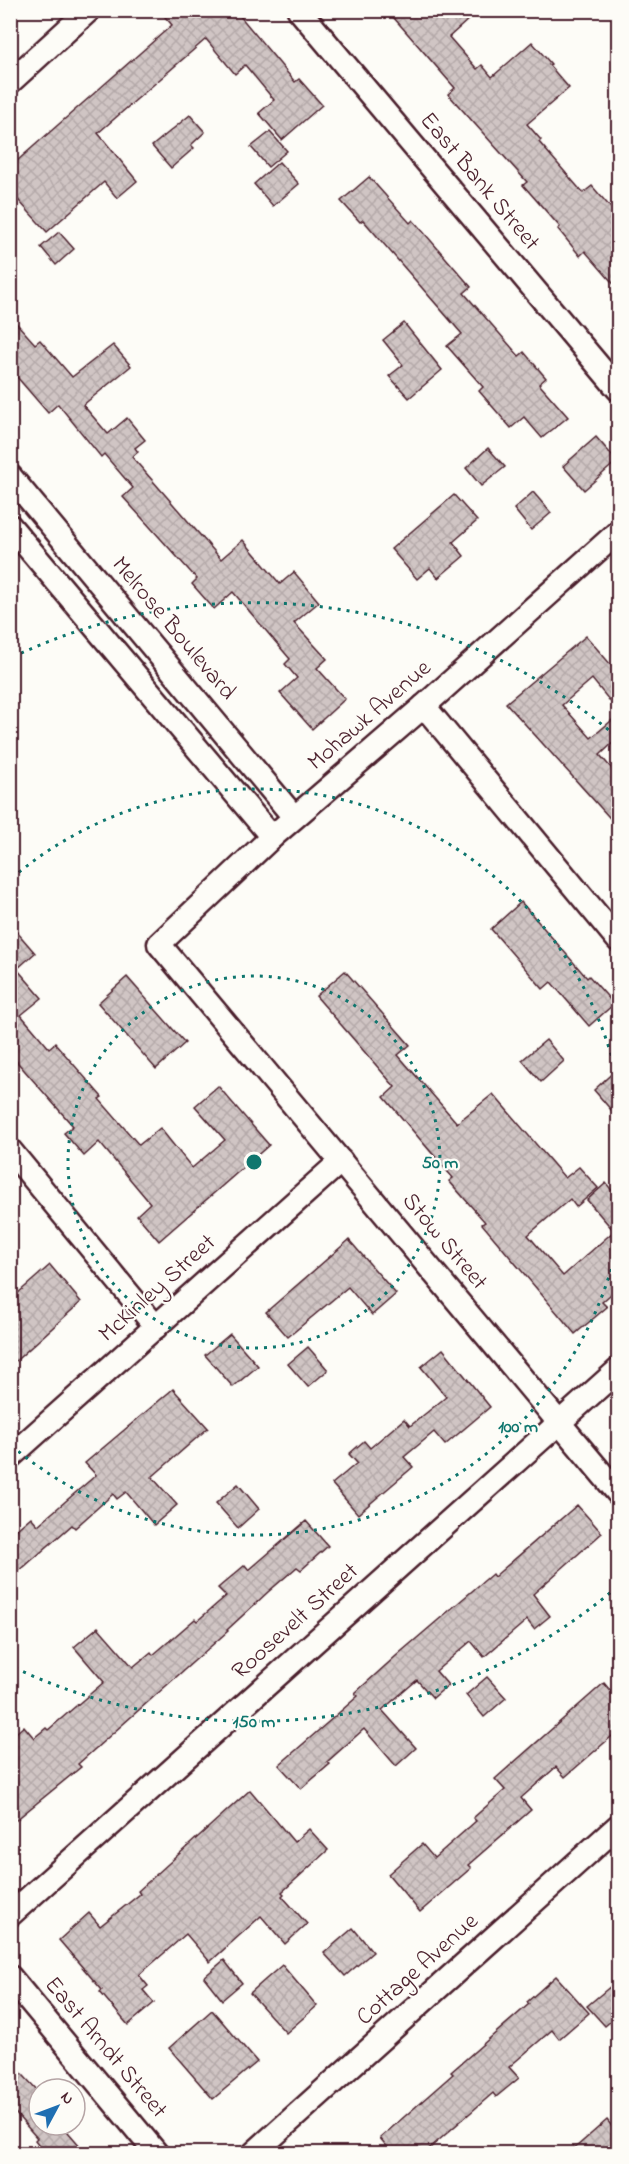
<svg xmlns="http://www.w3.org/2000/svg" width="629" height="2164" font-family="'Indie Flower',sans-serif">
  <style>
    .building { fill: url(#building-cross-hatch); stroke: #4a1f2b; stroke-width: 1.5 }
    .lines { fill: none; stroke-linecap: round; stroke-linejoin: round }
    .minor-casing { stroke: #4a1f2b; stroke-width: 27 }
    .minor { stroke: #fdfcf7; stroke-width: 22 }
    .ring { fill: none; stroke: #0f766e; stroke-width: 3; stroke-dasharray: 3 6 }
    .labels { text-anchor: middle; dominant-baseline: central; stroke-width: 4.5; stroke-linejoin: round; paint-order: stroke }
    .street-label { font-size: 24px; fill: #4a1f2b; stroke: #fdfcf7 }
    .centre { fill: #0f766e; stroke: #fdfcf7; stroke-width: 3 }
    .ring-label { font-size: 18px; text-anchor: middle; font-weight: bold; fill: #0f766e; stroke: #fdfcf7; stroke-width: 4.5; stroke-linejoin: round; paint-order: stroke }
  </style>
  <defs>
    <pattern id="building-cross-hatch" width="8" height="8" patternUnits="userSpaceOnUse" patternTransform="scale(1.5)"><rect width="8" height="8" fill="#d0c5c4"/><path d="M0 0l8 8M0 8l8-8" fill="none" stroke="#b4a9a9"/></pattern>
  </defs>
  <rect width="100%" height="100%" fill="#fdfcf7"/>
  <filter id="ink" filterUnits="userSpaceOnUse"><feTurbulence type="fractalNoise" baseFrequency=".0167" numOctaves="2"/><feDisplacementMap in="SourceGraphic" scale="12" xChannelSelector="R" yChannelSelector="G"/><feConvolveMatrix kernelMatrix="1 2 1 2 8 2 1 2 1" color-interpolation-filters="sRGB"/></filter>
  <g filter="url(#ink)">
    <g class="building">
      <polygon points="159,10 235,10 295,82 299,79 322,105 282,140 259,113 274,100 245,65 235,74 206,39 98,133 137,181 117,198 104,182 47,232 10,191 10,167 172,25"/>
      <polygon points="387,10 479,10 449,37 477,69 482,65 492,77 532,42 551,64 549,65 569,88 527,124 541,140 539,142 583,193 592,186 618,216 618,289 585,251 580,256 558,229 560,227 523,185 527,182 448,94 455,88"/>
      <polygon points="190,115 205,132 191,145 194,148 171,168 152,146"/>
      <polygon points="270,132 287,151 268,167 251,147"/>
      <polygon points="279,162 299,184 273,206 254,184"/>
      <polygon points="369,177 410,223 413,220 471,287 464,293 519,356 524,352 546,378 539,384 568,417 542,438 524,417 511,428 479,391 483,387 447,346 462,334 363,220 360,222 341,201"/>
      <polygon points="59,232 74,249 56,265 41,247"/>
      <polygon points="10,316 35,344 40,340 72,377 113,345 131,366 83,405 108,434 127,418 145,440 135,448 138,452 132,457 221,559 243,540 280,584 294,572 319,602 294,623 327,659 317,668 345,699 312,729 280,693 297,678 285,664 290,659 233,592 214,609 192,584 197,579 123,497 133,488 104,454 101,457 58,404 48,413 10,369"/>
      <polygon points="404,323 442,370 409,398 389,376 403,365 383,340"/>
      <polygon points="596,437 617,461 584,490 563,466"/>
      <polygon points="488,448 505,467 481,486 466,468"/>
      <polygon points="533,492 551,513 531,530 514,509"/>
      <polygon points="454,495 477,521 453,542 464,556 438,578 430,568 417,579 391,549"/>
      <polygon points="586,636 618,673 618,711 592,679 562,705 591,738 618,715 618,738 600,755 618,776 618,827 506,703"/>
      <polygon points="521,902 587,978 589,976 614,1004 589,1026 551,982 543,989 491,929"/>
      <polygon points="10,924 35,953 17,969 42,998 21,1015 49,1048 55,1043 102,1097 99,1099 139,1145 160,1128 192,1168 225,1140 195,1106 218,1086 269,1145 159,1241 137,1215 150,1203 99,1142 84,1156 64,1133 73,1126 10,1054"/>
      <polygon points="345,971 410,1045 398,1055 457,1123 493,1094 565,1178 579,1167 598,1188 576,1207 570,1199 528,1235 563,1276 614,1231 587,1200 606,1183 618,1198 618,1288 602,1302 607,1307 575,1334 482,1224 485,1222 449,1181 453,1178 384,1097 395,1087 316,996"/>
      <polygon points="127,977 185,1043 156,1069 98,1003"/>
      <polygon points="546,1040 564,1061 541,1082 522,1060"/>
      <polygon points="618,1068 618,1118 594,1090"/>
      <polygon points="349,1240 396,1294 372,1315 348,1287 288,1337 266,1312"/>
      <polygon points="50,1265 81,1302 10,1366 10,1300"/>
      <polygon points="230,1334 258,1366 233,1387 205,1355"/>
      <polygon points="308,1347 328,1370 308,1387 288,1364"/>
      <polygon points="443,1349 490,1407 445,1445 434,1432 404,1457 413,1467 358,1514 332,1484 357,1463 349,1454 364,1441 370,1448 404,1419 410,1426 446,1397 421,1367"/>
      <polygon points="173,1389 208,1428 152,1477 177,1505 154,1525 126,1492 117,1499 113,1494 75,1528 72,1525 10,1579 10,1535 31,1517 38,1525 96,1475 85,1463"/>
      <polygon points="238,1484 259,1509 238,1528 216,1503"/>
      <polygon points="577,1505 602,1533 533,1594 550,1616 534,1629 527,1620 484,1657 471,1641 436,1671 448,1685 433,1698 417,1680 382,1710 416,1748 396,1766 364,1729 327,1762 330,1764 301,1789 279,1765 358,1696 355,1693 396,1656 492,1574 494,1577"/>
      <polygon points="306,1521 328,1546 301,1570 297,1567 268,1592 227,1630 228,1631 78,1764 81,1767 10,1825 10,1738 24,1726 34,1738 46,1728 48,1730 104,1682 74,1647 98,1627 133,1667 151,1652 153,1655 195,1619 197,1621 226,1596 218,1588 245,1565 249,1570"/>
      <polygon points="487,1677 506,1698 484,1717 466,1695"/>
      <polygon points="604,1683 618,1700 618,1731 565,1777 556,1767 521,1798 531,1810 468,1865 471,1868 420,1912 388,1874 422,1844 434,1858 476,1821 473,1818 505,1790 495,1779"/>
      <polygon points="250,1790 294,1842 309,1829 328,1850 282,1892 284,1894 282,1896 307,1924 285,1944 261,1916 210,1962 186,1934 139,1975 148,1986 143,1990 154,2003 128,2025 100,1992 102,1990 59,1940 89,1913 100,1926 140,1894 138,1891"/>
      <polygon points="353,1928 373,1952 345,1976 324,1953"/>
      <polygon points="224,1960 242,1983 222,2000 204,1977"/>
      <polygon points="282,1965 317,2006 286,2033 250,1993"/>
      <polygon points="556,1976 589,2013 559,2039 552,2030 509,2067 519,2078 496,2097 493,2093 423,2154 393,2154 380,2138 453,2074 451,2072 529,2004 527,2002"/>
      <polygon points="618,1980 618,2015 605,2026 587,2006"/>
      <polygon points="212,2010 257,2062 213,2099 169,2048"/>
      <polygon points="10,2061 39,2092 39,2125 62,2125 87,2154 46,2154 35,2140 37,2138 10,2107"/>
      <polygon points="607,2120 618,2134 618,2154 568,2154"/>
    </g>
    <g class="lines">
      <g class="minor-casing">
        <g id="minor">
          <polyline points="299,10 618,389"/>
          <polyline points="10,82 89,10"/>
          <polyline points="10,476 294,817"/>
          <polyline points="10,526 272,837"/>
          <polyline points="618,532 424,706 272,837 159,944 618,1493"/>
          <polyline points="424,706 618,940"/>
          <polyline points="10,1150 156,1327"/>
          <polyline points="10,1457 341,1161"/>
          <polyline points="10,1915 618,1370"/>
          <polyline points="10,1977 157,2154"/>
          <polyline points="253,2154 618,1826"/>
        </g>
      </g>
      <use href="#minor" class="minor"/>
    </g>
  </g>
  <g class="ring">
    <circle cx="254" cy="1162" r="186"/>
    <path d="M618 1243A373 373 0 0 1 12 1446M12 878A373 373 0 0 1 618 1081"/>
    <path d="M617 1587A559 559 0 0 1 13 1667M13 657A559 559 0 0 1 617 737"/>
  </g>
  <g class="labels">
    <g class="street-label">
      <text transform="translate(479 182) rotate(50)">East Bank Street</text>
      <text transform="translate(173 629) rotate(50)">Melrose Boulevard</text>
      <text transform="translate(370 716) rotate(-41)">Mohawk Avenue</text>
      <text transform="translate(444 1242) rotate(50)">Stow Street</text>
      <text transform="translate(158 1289) rotate(-42)">McKinley Street</text>
      <text transform="translate(296 1622) rotate(-42)">Roosevelt Street</text>
      <text transform="translate(418 1970) rotate(-42)">Cottage Avenue</text>
      <text transform="translate(105 2048) rotate(50)">East Arndt Street</text>
    </g>
  </g>
  <circle cx="254" cy="1162" r="9" class="centre"/>
  <g class="ring-label">
    <text x="440" y="1168">50 m</text>
    <text x="518" y="1432">100 m</text>
    <text x="254" y="1727">150 m</text>
  </g>
  <rect width="629" height="2164" fill="none" stroke="#fdfcf7" stroke-width="36"/>
  <rect x="18" y="18" width="593" height="2128" fill="none" stroke="#4a1f2b" stroke-width="2" filter="url(#ink)"/>
  <g transform="translate(57 2107) rotate(49)"><circle r="28" fill="#fdfcf7" stroke="#b5a4a5" stroke-width="1.5"/>
  <path d="M0-4.5L10 22L0 15L-10 22Z" fill="#1f6fb2"/>
  <text y="-9" font-size="16" font-weight="bold" text-anchor="middle" fill="#4a1f2b">N</text>
  </g>
</svg>
